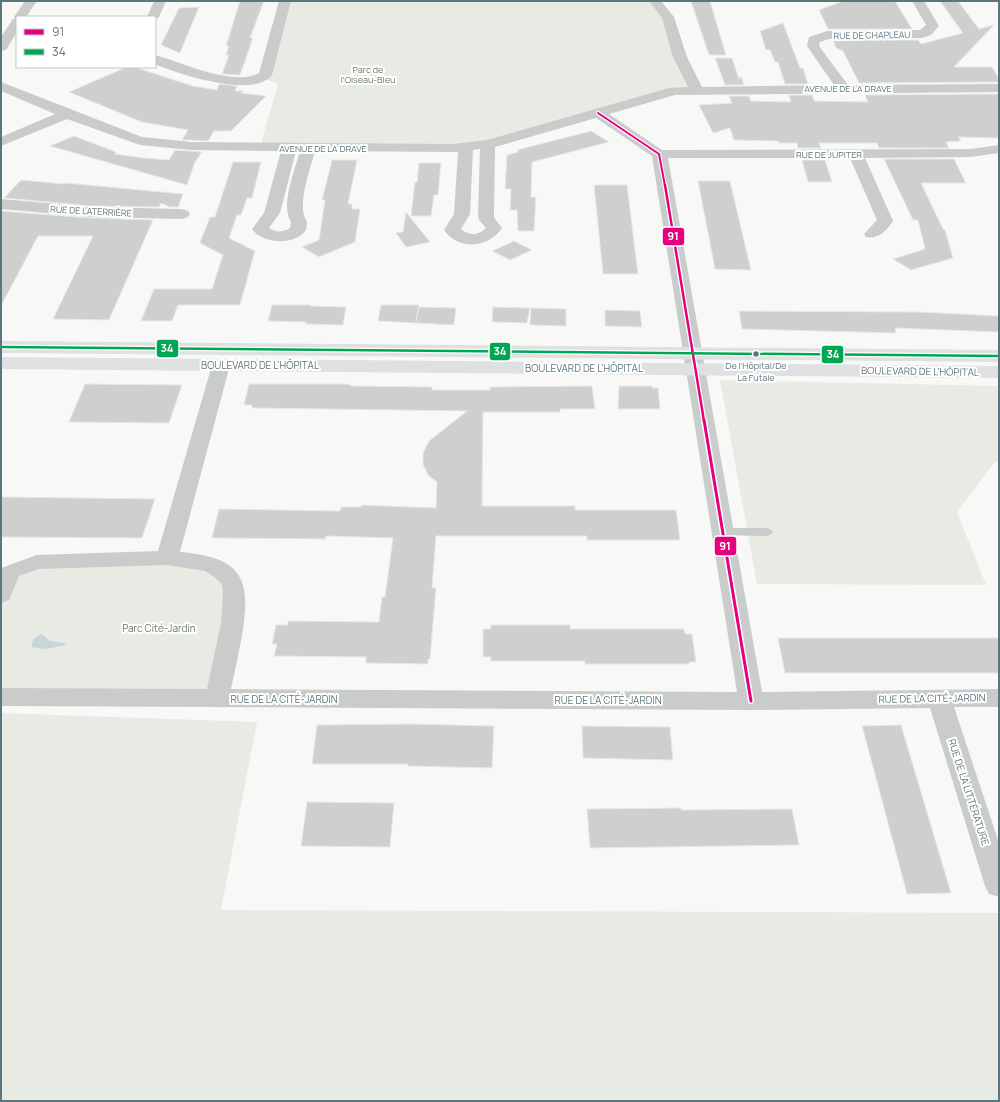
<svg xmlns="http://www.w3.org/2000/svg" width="1000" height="1102" font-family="Manrope,sans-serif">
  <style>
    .green { fill: #e8eae4 }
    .water { fill: #c9d6d7 }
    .building { fill: #ced0d0; stroke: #e8e8e6 }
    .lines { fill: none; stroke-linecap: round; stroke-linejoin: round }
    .lane { fill: #cacccc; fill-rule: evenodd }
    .street { fill: #cacccc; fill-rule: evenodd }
    .secondary { fill: #dee0e1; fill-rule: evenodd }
    .bus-1-far2-casing { stroke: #fff; stroke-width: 4 }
    .bus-1-far1-casing { stroke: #fff; stroke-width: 5 }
    .bus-1-casing { stroke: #fff; stroke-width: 6 }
    .bus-2-casing { stroke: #fff; stroke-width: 5 }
    .bus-1-far2 { stroke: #e5007d; stroke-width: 2 }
    .bus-1-far1 { stroke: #e5007d; stroke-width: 2.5 }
    .bus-1 { stroke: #e5007d; stroke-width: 3 }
    .bus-2 { stroke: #00a651; stroke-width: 2.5 }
    .bus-dot { fill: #5d767e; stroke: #fff; stroke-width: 1.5 }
    .labels { text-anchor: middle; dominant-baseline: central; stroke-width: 4; stroke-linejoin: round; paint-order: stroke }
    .far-street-label { font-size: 9px; fill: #5d767e; stroke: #fff }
    .far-park-label { font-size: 9px; fill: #6b7a61; stroke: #fff }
    .bus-label { font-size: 9px; fill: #5d767e; stroke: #fff }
    .street-label { font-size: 10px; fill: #5d767e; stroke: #fff }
    .park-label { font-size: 10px; fill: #6b7a61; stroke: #fff }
    .line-badge { stroke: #fff; stroke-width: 1.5 }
    .badge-label { font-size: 11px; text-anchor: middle; font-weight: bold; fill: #fff }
  </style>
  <rect width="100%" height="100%" fill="#f8f8f7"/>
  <g class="green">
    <polygon points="285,1 655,1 697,90 681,90 488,144 260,147 278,84 263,78"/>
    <polygon points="720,380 999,386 999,462 995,462 957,512 986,585 757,584"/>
    <polygon points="167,558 227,576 217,699 1,697 1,595 10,571"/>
    <polygon points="1,713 257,722 221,910 999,913 999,1101 1,1101"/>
  </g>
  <path class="water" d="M42 634 50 641 64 643 66 645 45 649 32 647C32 639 35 637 42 634Z"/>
  <g class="building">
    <polygon points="240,1 264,1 250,38 253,38 240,75 222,74 229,55 226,55 229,46 226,46"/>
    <polygon points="691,1 710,1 726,55 709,55"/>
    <polygon points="843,1 895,1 912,29 828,29 819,10"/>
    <polygon points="940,1 958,1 979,29 994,25 954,67 992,67 999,79 999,82 859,83 843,51 836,48 833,40 918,40 921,44 963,33"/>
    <polygon points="199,7 180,53 161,45 179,8"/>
    <polygon points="783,23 800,68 803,68 808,84 785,84 778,62 775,62 770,50 766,50 760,31"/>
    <polygon points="715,58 732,58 739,79 741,76 744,85 725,85"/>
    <polygon points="127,67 134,67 193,86 217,90 219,84 237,86 235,91 243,91 241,93 266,96 231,131 214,131 208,141 191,140 182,140 188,130 142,122 69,92"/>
    <polygon points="999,94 999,138 958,137 961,141 946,142 949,148 879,148 877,143 819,143 821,148 798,148 797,143 779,143 778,141 734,140 730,128 713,133 699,105 732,103 729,96 749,96 751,101 791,102 789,95 812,95 814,101 868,102 865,95"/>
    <polygon points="591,131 609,142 532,162 531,197 536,197 534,231 518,231 517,210 510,210 511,189 505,189 507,155 519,152 517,150"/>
    <polygon points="74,136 116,152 115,154 144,158 169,160 175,150 202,152 195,162 187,185 50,146"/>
    <polygon points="884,159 954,159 966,183 921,183 943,229 945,230 953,258 911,270 893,259 925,249 918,220 913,220"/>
    <polygon points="332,160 357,160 348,204 352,204 352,209 360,209 355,242 319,257 302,247 319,240 325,200 322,200"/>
    <polygon points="802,160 825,160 832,182 808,182"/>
    <polygon points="233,162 261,162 252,198 247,198 241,215 237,215 229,238 255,251 240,305 178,305 172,321 141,321 154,289 212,289 223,255 200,243 210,217 215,217"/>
    <polygon points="419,163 441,163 438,195 434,195 431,216 411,216 415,182 417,182"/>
    <polygon points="21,180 64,184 66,183 183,194 178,207 170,207 161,203 159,207 91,206 4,198"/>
    <polygon points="698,181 730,181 751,270 715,269"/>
    <polygon points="594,185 627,185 638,274 603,274"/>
    <polygon points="1,211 91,218 153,220 109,320 53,319 93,236 38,236 1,306"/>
    <polygon points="406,212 430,242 406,247 396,233 403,232"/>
    <polygon points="514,241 532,250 510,260 492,251"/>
    <polygon points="272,305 311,305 310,306 346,307 343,325 305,324 306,322 268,321"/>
    <polygon points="381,305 419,305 416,321 419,307 456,308 454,325 378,321"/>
    <polygon points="493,307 530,308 527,323 492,322"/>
    <polygon points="531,308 566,309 566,326 530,325"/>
    <polygon points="605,310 640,311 642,327 605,326"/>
    <polygon points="739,311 919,312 999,316 999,332 895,328 896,333 742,329"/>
    <polygon points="85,384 182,385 169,423 69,422"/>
    <polygon points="249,384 347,384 353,386 432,387 432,390 490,390 490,387 592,386 595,409 560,409 560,412 483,412 482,506 575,506 575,510 676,510 680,540 587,540 587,536 436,536 432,588 436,588 430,659 428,659 428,664 366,663 366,657 274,656 277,644 272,644 276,625 288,625 288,621 379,622 382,597 385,597 393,538 326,536 325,539 212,538 219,509 340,511 341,507 361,507 361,505 436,508 437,482 428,475 423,464 423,453 429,441 467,411 252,408 252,405 244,405"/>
    <polygon points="619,386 652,386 652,388 658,388 660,409 618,409"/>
    <polygon points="1,497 155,499 142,538 1,537"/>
    <polygon points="491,625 570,625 570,629 684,629 685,634 692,634 696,662 689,662 689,664 585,664 585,661 491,661 491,657 483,657 483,629 491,629"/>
    <polygon points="778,638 999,638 999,673 785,673"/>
    <polygon points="409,724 494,726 492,768 408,766 408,764 312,764 317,725"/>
    <polygon points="901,725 935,839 951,893 907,894 862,726"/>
    <polygon points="582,726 670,727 673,760 583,758"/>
    <polygon points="307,802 394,803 390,847 301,846"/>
    <polygon points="681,808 681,810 792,809 799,845 590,848 587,809"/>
  </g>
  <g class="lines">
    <polygon class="lane" points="723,528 768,528 774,532 768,536 719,535 717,532 719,529"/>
    <g class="street">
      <polygon points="25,1 37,1 26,17 17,17 17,32 6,50 1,51 1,37 13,19 15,19 14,17"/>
      <polygon points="154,1 166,1 159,17 155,20 155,17 147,17"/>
      <path d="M279 1H291L272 75C255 99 177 74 155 64V55C181 62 233 87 259 73Z"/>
      <path d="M649 1H661L674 17 687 57 702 87 834 85 807 46 809 37 827 31 920 30 926 25 912 1H924L939 26 931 35 922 38 829 39 820 42 819 46 848 85 999 84V92L675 95 609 114 662 150 970 149 999 145V153L970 157 865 158 893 221C887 230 878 240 866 237L864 234 877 220 850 158H668L762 692 999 689V707H954L999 843V897L989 894 985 886 930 708 751 710 1 706V688L207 689 221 623 223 593 222 584 213 576 205 571 167 565 39 569 19 576 9 600 1 603V568L37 555 158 551 212 365 214 361 221 359 228 361 230 365 180 552C235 557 252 572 243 629 240 649 235 669 231 689L737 692 652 156 596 118 495 147 494 215 495 219 502 228C489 248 459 251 444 230L454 214 458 152 315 151C310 170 296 206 307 222L306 230C295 246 262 244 252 229L264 213 281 151 191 150 140 145 67 119 1 146V137L55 114 1 91V82L142 137 191 142 454 144 487 140 669 88 688 87 673 57 662 18ZM480 149 478 215 479 220 486 228C478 236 469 236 461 229L470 214 473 150ZM296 151H300C295 169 280 207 291 222L290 228C283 232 276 233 269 228L280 213Z"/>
      <polygon points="1,199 91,207 182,209 188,211 190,214 188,217 182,219 91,217 1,209"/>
    </g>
    <g class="secondary">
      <polygon points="1,341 999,350 999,362 1,353"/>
      <polygon points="1,357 999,366 999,378 1,369"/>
    </g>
    <g class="bus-1-far2-casing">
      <polyline id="bus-1-far2" points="598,113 659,154 665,186"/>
    </g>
    <g class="bus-1-far1-casing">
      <polyline id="bus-1-far1" points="665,185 704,421"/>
    </g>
    <g class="bus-1-casing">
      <polyline id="bus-1" points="704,420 751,701"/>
    </g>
    <g class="bus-2-casing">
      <polyline id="bus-2" points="1,347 999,356"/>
    </g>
    <use href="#bus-1-far2" class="bus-1-far2"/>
    <use href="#bus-1-far1" class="bus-1-far1"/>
    <use href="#bus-1" class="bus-1"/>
    <use href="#bus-2" class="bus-2"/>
  </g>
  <circle class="bus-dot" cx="756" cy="354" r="3.5"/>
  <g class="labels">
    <g class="far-street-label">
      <text transform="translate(872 35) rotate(-1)">RUE DE CHAPLEAU</text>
      <text x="848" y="88">AVENUE DE LA DRAVE</text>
      <text x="323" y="148">AVENUE DE LA DRAVE</text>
      <text x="829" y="154">RUE DE JUPITER</text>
      <text transform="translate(91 211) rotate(3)">RUE DE LATERRIÈRE</text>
    </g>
    <g class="far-park-label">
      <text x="368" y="69">Parc de<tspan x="368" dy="10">l'Oiseau-Bleu</tspan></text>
    </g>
    <g class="bus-label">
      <text x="756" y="365">De l'Hôpital/De<tspan x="756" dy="12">La Futaie</tspan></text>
    </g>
    <g class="street-label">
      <text x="260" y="365">BOULEVARD DE L'HÔPITAL</text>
      <text x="584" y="368">BOULEVARD DE L'HÔPITAL</text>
      <text transform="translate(920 371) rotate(1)">BOULEVARD DE L'HÔPITAL</text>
      <text transform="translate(932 698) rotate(-1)">RUE DE LA CITÉ-JARDIN</text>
      <text x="284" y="699">RUE DE LA CITÉ-JARDIN</text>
      <text x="608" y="700">RUE DE LA CITÉ-JARDIN</text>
      <text transform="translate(969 792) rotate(72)">RUE DE LA LITTÉRATURE</text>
    </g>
    <g class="park-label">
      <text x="159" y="628">Parc Cité-Jardin</text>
    </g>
  </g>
  <g class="line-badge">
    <rect x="662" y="227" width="23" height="19" rx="4" fill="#e5007d"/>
    <rect x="156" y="339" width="23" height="19" rx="4" fill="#00a651"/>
    <rect x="489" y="342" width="22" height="19" rx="4" fill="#00a651"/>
    <rect x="821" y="345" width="23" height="19" rx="4" fill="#00a651"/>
    <rect x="714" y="536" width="23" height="20" rx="4" fill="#e5007d"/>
  </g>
  <g class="badge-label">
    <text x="673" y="240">91</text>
    <text x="167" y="352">34</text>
    <text x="500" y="355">34</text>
    <text x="833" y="358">34</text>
    <text x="725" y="550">91</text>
  </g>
  <rect width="1000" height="1102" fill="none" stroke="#5d767e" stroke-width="4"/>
  <rect x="16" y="16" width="140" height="52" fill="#ffffff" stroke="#bec8cb"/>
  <rect x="24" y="29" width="20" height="6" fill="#e5007d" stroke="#bec8cb"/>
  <text x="52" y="36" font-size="12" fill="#5d767e">91</text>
  <rect x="24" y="49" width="20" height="6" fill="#00a651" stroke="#bec8cb"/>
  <text x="52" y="56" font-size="12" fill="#5d767e">34</text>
</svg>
